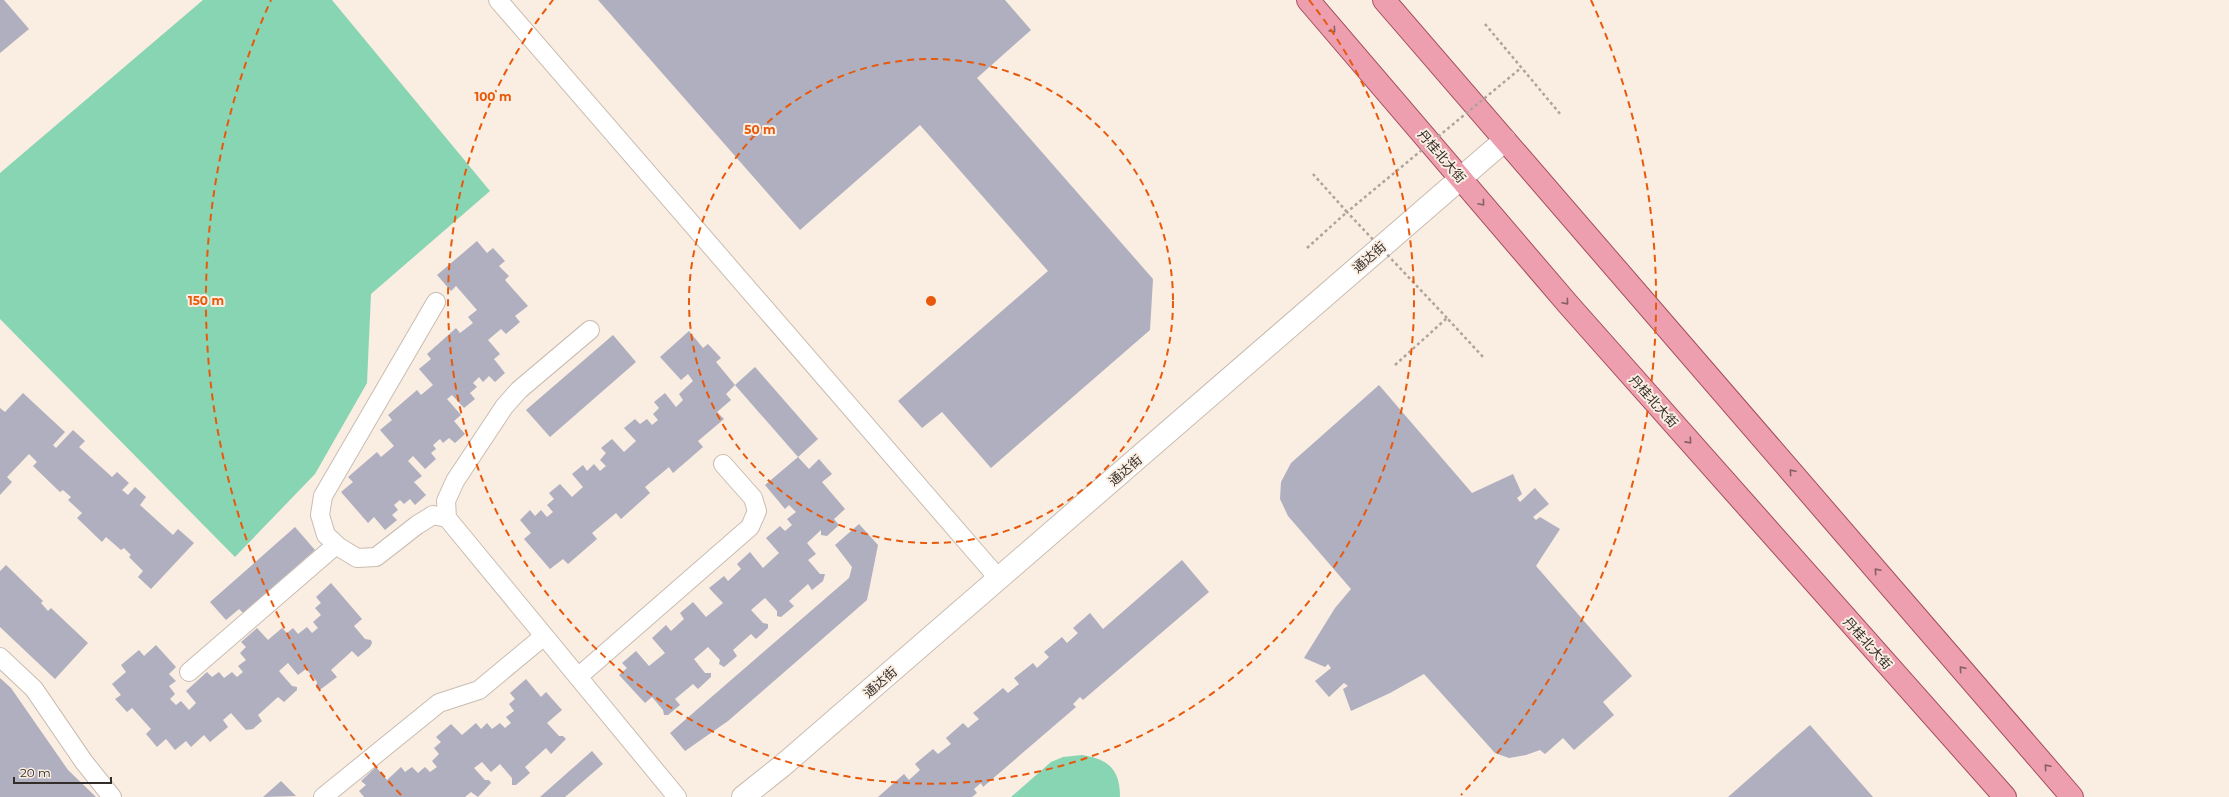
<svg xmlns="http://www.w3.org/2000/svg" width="2229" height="797" font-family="Montserrat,'Noto Sans SC',sans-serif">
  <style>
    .green { fill: #88d5b3 }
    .building { fill: #afafbf }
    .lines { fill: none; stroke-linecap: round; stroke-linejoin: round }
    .service-casing { stroke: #c9bcb1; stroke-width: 20 }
    .minor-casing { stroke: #c9bcb1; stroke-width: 24 }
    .primary-casing { stroke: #a44e5d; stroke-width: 24 }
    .path { stroke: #aea49b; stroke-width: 2.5; stroke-dasharray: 3 3; stroke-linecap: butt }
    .service { stroke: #fff; stroke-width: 18 }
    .minor { stroke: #fff; stroke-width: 22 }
    .primary { stroke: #ed9faf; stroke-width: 22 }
    .path-bridge { stroke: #aea49b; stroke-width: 2.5; stroke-dasharray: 3 3; stroke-linecap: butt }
    .oneway { stroke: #866065 }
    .ring { fill: none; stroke: #e8590c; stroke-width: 2; stroke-dasharray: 7 5 }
    .labels { text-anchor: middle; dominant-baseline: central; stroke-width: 4; stroke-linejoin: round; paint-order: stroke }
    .street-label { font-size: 13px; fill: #322d29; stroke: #faede1 }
    .centre { fill: #e8590c; stroke: #faede1; stroke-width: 2 }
    .ring-label { font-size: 12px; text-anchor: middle; font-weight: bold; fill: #e8590c; stroke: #faede1; stroke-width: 4; stroke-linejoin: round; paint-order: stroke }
  </style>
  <rect width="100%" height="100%" fill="#faede1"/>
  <g class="green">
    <polygon points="203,0 332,0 490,191 371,294 367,383 315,474 235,557 0,319 0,173"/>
    <path d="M1082 755C1108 759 1120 769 1120 797H1011L1051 762 1063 757Z"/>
  </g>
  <g class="building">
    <polygon points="0,0 4,0 29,29 0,53"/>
    <polygon points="598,0 1005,0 1031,30 977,78 1153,279 1150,330 991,468 942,412 922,428 898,401 1048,271 920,125 800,230"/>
    <polygon points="477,241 487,253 493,248 505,261 499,266 509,276 505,280 528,306 515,316 520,322 506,334 501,329 488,340 500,354 494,359 505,373 495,382 489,376 483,382 479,377 473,383 477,387 470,393 475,399 464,408 452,395 447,399 461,415 454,421 465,434 455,443 449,438 443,443 440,439 433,445 436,449 431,453 436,459 425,469 413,456 408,461 422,476 414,482 426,495 415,505 410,499 404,504 400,500 394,505 398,510 392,515 397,520 385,530 374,517 368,523 341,492 353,482 348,477 377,452 381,457 394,446 380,430 392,420 388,415 417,390 421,395 433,385 419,369 431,359 427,354 456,328 460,333 473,323 468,317 477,310 456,286 451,291 437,275"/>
    <polygon points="689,331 703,348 708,344 721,358 716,362 735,385 726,394 731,400 717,412 724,419 698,441 703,447 673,473 669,467 645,487 650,493 621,519 616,513 592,533 597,539 568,564 563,559 550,569 524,539 531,533 520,520 530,510 535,516 541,510 547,517 553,512 547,505 554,499 549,493 560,484 572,497 583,487 572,474 583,465 587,471 594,464 600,471 606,466 600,460 606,453 601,448 612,439 624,452 636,441 624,428 635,419 640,424 647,419 652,425 658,420 653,414 659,408 654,402 665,393 676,407 683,400 679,394 693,381 688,374 681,380 660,357"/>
    <polygon points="613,335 636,362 550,437 526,410"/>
    <polygon points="755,367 818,439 798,457 809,469 819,459 832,474 822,482 845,509 834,519 839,525 827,536 821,535 821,530 807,543 816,554 808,560 820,574 825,574 823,581 812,590 808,584 789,601 794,606 781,617 777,616 777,611 765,598 751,610 763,623 768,624 768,628 756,639 751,634 733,650 737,656 724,667 719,664 720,660 708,647 694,659 705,673 711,673 711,677 698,689 693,684 675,699 680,705 668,715 664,715 663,710 652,697 645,703 619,675 627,668 622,663 636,651 649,666 665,653 652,638 666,625 671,631 684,619 680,613 693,602 706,617 723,603 709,588 724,576 728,581 741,569 737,564 750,552 763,568 779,553 766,538 780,526 785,531 792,525 787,519 796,512 789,505 785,509 765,485 798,457 735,385"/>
    <polygon points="1379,385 1472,493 1513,474 1522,494 1517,498 1520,502 1535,488 1549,504 1533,517 1536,520 1540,517 1560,529 1536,566 1632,676 1603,702 1614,715 1574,750 1563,738 1545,754 1540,750 1526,755 1509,758 1495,753 1424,674 1390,693 1351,711 1343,689 1348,686 1344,683 1329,697 1315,681 1331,668 1328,664 1325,667 1304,658 1335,608 1351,589 1288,516 1280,499 1281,482 1291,463"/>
    <polygon points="23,393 65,432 53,445 56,448 73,430 85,441 79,447 112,477 117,472 129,483 122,490 128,495 135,487 146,497 140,505 173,535 178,529 194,543 151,589 138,577 143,571 129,557 131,555 124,548 121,550 106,537 102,542 77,518 82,513 68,500 71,497 63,490 60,492 33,466 37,462 29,454 7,477 12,482 0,495 0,408 5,412"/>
    <polygon points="859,524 878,545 867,600 728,721 685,751 670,733 849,578 852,567 835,545"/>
    <polygon points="295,527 315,550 243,613 239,609 226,620 210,602"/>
    <polygon points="1182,560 1209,592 1083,700 1080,697 1073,704 1076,707 983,787 981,783 974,789 977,793 972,797 878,797 904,774 909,780 920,770 915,764 933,749 938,754 951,744 946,738 963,723 968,728 979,719 973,713 1003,688 1008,693 1019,684 1014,678 1033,663 1037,668 1049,657 1044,652 1062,637 1067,643 1078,633 1073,628 1090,613 1103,629"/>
    <polygon points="6,565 43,601 41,603 48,611 51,608 88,643 55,679 0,627 0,571"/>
    <polygon points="331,583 362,619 354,626 365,639 371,640 372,643 370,647 358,657 352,651 331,670 337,677 321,689 316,688 317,682 306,669 298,675 288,663 279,671 292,686 297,687 297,690 284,702 278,697 258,715 262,721 253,729 246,730 231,713 223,720 228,727 210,742 204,735 191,747 186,741 175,750 166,739 157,747 146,734 151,729 132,708 127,712 115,699 121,695 112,684 126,672 121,665 139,650 144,656 156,645 176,667 169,674 176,681 169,686 175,694 170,699 176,705 181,701 189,710 196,703 186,691 207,672 212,677 219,672 224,678 232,672 237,677 243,672 238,666 246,660 240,653 246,647 241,642 257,628 268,640 282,628 287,633 293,628 298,634 307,627 312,633 318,628 313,622 321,615 315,608 321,603 316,597"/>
    <polygon points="0,678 11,688 68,770 96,797 0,797"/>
    <polygon points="526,679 541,697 546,692 562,710 547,723 559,736 563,736 566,739 551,754 546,748 525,767 530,773 516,785 512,785 512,778 500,764 491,772 482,762 474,768 485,780 489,780 491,783 478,797 471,792 465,797 364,797 359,791 366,785 361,781 376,767 387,780 401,767 405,772 412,767 418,773 425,767 430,772 437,767 432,761 439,754 434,748 441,742 436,737 451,724 462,735 476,723 481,729 487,723 492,729 500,723 505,728 511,723 506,717 514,711 509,704 515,699 510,693"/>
    <polygon points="1810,725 1873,797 1728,797"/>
    <polygon points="592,751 603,764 565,797 540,797"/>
    <polygon points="281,781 296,796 263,797"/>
  </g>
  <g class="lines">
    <g class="service-casing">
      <g id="service">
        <polyline points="498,0 999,579"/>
        <polyline points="436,302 323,496 320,515 326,535 339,547 357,558 376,557 417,525 433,515 447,518"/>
        <polyline points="590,330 519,390 504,407 455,481 446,501 447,518 677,797"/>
        <polyline points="0,657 34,689 84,762 112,797"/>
        <polyline points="189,672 336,545"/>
        <polyline points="578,677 750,527 757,511 753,498 723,464"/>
        <polyline points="323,797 439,703 479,690 544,636"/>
      </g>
    </g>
    <g class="minor-casing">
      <polyline id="minor" points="743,797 782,766 1505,140"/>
    </g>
    <g class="primary-casing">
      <g id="primary">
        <polyline points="1308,0 1567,303 2005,797"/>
        <polyline points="1384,0 2072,797"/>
      </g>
    </g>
    <g class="path">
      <polyline points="1485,24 1561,115"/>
      <polyline points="1307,248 1347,212 1313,174"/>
      <polyline points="1395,365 1447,318 1483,357"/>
    </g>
    <use href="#service" class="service"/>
    <use href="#minor" class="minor"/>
    <use href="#primary" class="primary"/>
    <polyline class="path-bridge" points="1447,318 1347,212 1521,68"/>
  </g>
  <defs><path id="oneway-chevron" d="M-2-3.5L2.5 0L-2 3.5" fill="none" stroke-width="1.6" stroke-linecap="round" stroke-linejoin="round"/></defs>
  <g class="oneway">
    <use href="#oneway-chevron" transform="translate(1333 30) rotate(49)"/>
    <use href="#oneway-chevron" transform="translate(1482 203) rotate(50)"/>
    <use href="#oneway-chevron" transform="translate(1566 302) rotate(49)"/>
    <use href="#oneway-chevron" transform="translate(1689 441) rotate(48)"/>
    <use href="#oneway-chevron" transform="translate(1792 472) rotate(-131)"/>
    <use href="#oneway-chevron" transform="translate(1877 571) rotate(-131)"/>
    <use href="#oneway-chevron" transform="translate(1962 669) rotate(-131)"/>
    <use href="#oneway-chevron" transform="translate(2047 767) rotate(-131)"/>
  </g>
  <g class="ring">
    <circle cx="931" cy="301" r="242"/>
    <path d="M1309 0A483 483 0 1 1 553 0"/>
    <path d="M401 795A725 725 0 0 1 271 0M1591 0A725 725 0 0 1 1461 795"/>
  </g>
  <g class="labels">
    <g class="street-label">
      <text transform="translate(1442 156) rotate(49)">丹桂北大街</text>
      <text transform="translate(1369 257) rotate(-41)">通达街</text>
      <text transform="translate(1654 401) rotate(48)">丹桂北大街</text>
      <text transform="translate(1125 470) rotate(-41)">通达街</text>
      <text transform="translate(1868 643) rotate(48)">丹桂北大街</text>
      <text transform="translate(880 682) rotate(-41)">通达街</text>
    </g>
  </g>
  <circle cx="931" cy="301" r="6" class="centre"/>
  <g class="ring-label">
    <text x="493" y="101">100 m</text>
    <text x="760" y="134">50 m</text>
    <text x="206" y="305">150 m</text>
  </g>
  <path d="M14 777v6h97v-6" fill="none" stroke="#322d29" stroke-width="2"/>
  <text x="20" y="777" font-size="12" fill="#322d29" stroke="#faede1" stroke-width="3" paint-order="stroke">20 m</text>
</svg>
